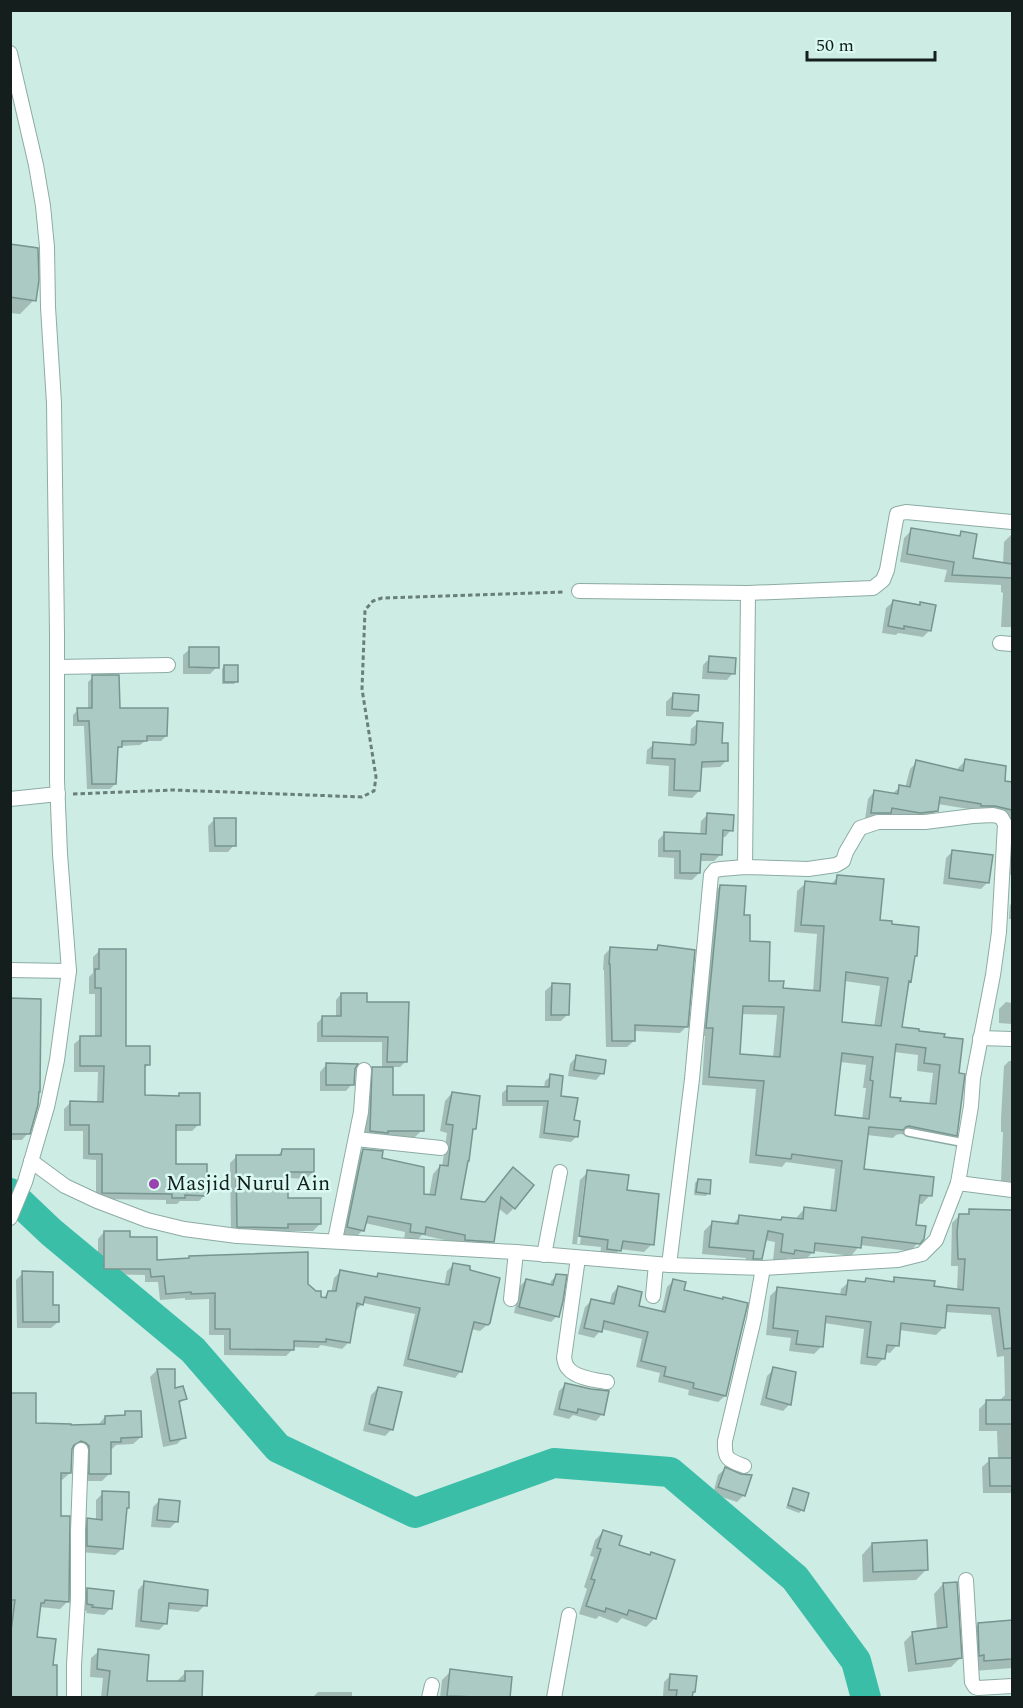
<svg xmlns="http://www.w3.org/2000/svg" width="1023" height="1708" font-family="Spectral,serif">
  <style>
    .shadow { fill: #0003; fill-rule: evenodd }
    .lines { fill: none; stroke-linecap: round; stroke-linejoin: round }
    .river { stroke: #3bbea8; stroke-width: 30 }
    .building { fill: #abcac3; stroke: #77958e; stroke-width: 1.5; fill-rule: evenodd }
    .lane-casing { stroke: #8daba4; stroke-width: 10 }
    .street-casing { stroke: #8daba4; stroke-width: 16 }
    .path { stroke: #6a7f7a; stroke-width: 3; stroke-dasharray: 4.5 3; stroke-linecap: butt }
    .lane { stroke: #fff; stroke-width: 7 }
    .street { stroke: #fff; stroke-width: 14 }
    .poi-dot { fill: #9942ae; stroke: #d9f9f1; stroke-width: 2 }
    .labels { text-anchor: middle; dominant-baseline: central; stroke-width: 5; stroke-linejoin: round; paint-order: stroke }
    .poi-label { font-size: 21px; fill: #141f1d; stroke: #d9f9f1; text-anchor: start }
  </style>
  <rect width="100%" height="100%" fill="#ccece4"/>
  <g class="shadow">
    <polygon points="10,245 34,300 20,314 10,313"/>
    <polygon points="912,530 957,537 961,533 971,559 1003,564 1004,542 1012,534 1012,627 1001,627 1003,593 1001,592 1001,585 944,582 947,570 900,562 904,538"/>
    <polygon points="893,602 918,606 921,604 930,630 923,637 898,633 896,635 882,633 886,608"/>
    <polygon points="190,649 217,667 210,674 183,674 183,655"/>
    <polygon points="710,658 733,673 727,680 702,679 703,665"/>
    <polygon points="224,666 237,681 234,684 222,684 222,669"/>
    <polygon points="93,677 118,710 166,736 161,741 145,741 140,745 121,746 117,750 115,784 110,789 87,789 84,726 73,726 73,715 78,710 88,710 88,682"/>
    <polygon points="673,695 697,710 690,717 666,716 666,702"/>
    <polygon points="698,723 721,744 727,760 720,767 700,768 699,791 692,798 668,796 669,766 646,764 647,750 654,744 690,746 691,729"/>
    <polygon points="965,761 1003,782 1012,783 1012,875 1005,874 1006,826 975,810 938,804 936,811 929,818 913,819 888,814 883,819 865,819 868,799 874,792 892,794 900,787 905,788 910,769 917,762 958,772 958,768"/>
    <polygon points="708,814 731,830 725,837 721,837 721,854 714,861 699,861 699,873 692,880 674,879 674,858 658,857 658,840 665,833 700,835 701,821"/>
    <polygon points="215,819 234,845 228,852 209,852 208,826"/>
    <polygon points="953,851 988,882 981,889 943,884 946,858"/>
    <path d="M838 877 878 921 910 981 907 984 901 1029 917 1030 958 1074 955 1135 947 1143 900 1134 896 1135 893 1138 867 1135 862 1171 930 1195 922 1204 917 1203 914 1226 923 1238 910 1251 860 1245 851 1256 814 1251 805 1260 788 1258 785 1262 773 1260 775 1242 765 1240 760 1258 752 1266H745L746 1258 702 1254 704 1231 712 1223 732 1225 740 1217 779 1221 782 1218 796 1220 797 1217 805 1208 830 1212 835 1169 786 1162 782 1167 749 1163 756 1089 702 1085 705 1036H698L712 894 720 886 743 917 748 943 768 982 782 989 813 992 817 934 794 932 797 891 806 883 830 885ZM844 981 880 986 874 1027 841 1023ZM741 1014 777 1015 773 1058 738 1056ZM894 1052 918 1055 917 1071 933 1073 929 1105 899 1102 888 1098ZM840 1062 866 1065 863 1088H866L862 1120 834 1116Z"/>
    <polygon points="1012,903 1012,919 1009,919 1010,905"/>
    <polygon points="658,947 686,1027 680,1033 634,1031 634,1041 627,1047 606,1047 604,970 603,970 604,955 611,948 653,952"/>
    <polygon points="99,951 125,1048 149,1064 143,1069 144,1097 177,1097 180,1095 199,1124 192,1131 175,1131 175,1166 205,1195 199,1201 180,1201 177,1204 166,1204 166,1200 96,1199 96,1160 83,1159 83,1131 64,1131 64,1109 70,1103 97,1103 98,1072 74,1072 74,1044 81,1038 95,1038 95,994 89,994 89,977 93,973 93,957"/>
    <polygon points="552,985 568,1014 561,1021 545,1021 545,991"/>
    <polygon points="341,994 365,1003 406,1061 400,1067 392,1067 392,1097 422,1130 415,1137 364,1138 366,1075 373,1068 382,1068 382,1042 317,1042 317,1023 323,1017 336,1017 336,1000"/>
    <polygon points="10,997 28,1133 22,1140 10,1140"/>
    <polygon points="1006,1002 1012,1003 1012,1024 999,1023 999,1009"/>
    <polygon points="576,1057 602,1073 596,1080 568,1076 570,1064"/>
    <polygon points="1009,1061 1012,1061 1012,1182 1001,1181 1003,1132 1001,1132 1001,1118 1004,1066"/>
    <polygon points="326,1065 352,1084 346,1091 320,1091 320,1072"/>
    <polygon points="551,1076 559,1097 573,1122 576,1137 571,1142 539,1138 543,1106 502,1106 502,1093 508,1088 544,1088 545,1081"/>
    <polygon points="452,1093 475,1129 471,1132 459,1200 484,1204 506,1177 514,1208 507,1215 498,1208 493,1241 485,1249 422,1235 416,1241 404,1240 405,1232 365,1223 363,1230 355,1238 340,1234 356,1158 363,1150 380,1159 422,1196 429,1196 433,1174 440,1166 442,1167 447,1133 440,1131 445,1101"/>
    <polygon points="282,1151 313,1172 306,1179 287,1178 286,1199 320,1224 313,1231 283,1231 280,1234 231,1233 230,1163 237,1156 276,1157"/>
    <path d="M588 1172 625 1191 652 1244 644 1252 620 1249 612 1259 600 1257 601 1247 572 1244 580 1180ZM585 1179H588L580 1244H577Z"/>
    <polygon points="698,1180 708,1193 706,1196 694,1195 695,1183"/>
    <polygon points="970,1211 1012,1211 1012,1493 983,1493 982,1467 990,1460 998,1460 997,1431 979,1431 979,1409 986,1402 999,1401 1005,1395 1004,1356 997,1357 991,1315 945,1312 944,1327 936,1335 899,1330 897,1345 890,1353 885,1352 884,1358 876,1366 860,1364 864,1329 824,1323 821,1347 814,1354 789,1351 791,1338 766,1335 770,1296 778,1288 840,1296 841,1289 849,1282 863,1283 866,1280 890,1283 895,1278 933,1288 957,1291 958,1266 951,1266 952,1223 960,1215 965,1216"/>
    <polygon points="104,1232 128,1238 155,1261 306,1284 319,1298 322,1299 328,1293 331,1293 334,1278 340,1272 375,1278 379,1274 444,1286 447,1271 454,1264 487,1325 480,1331 471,1329 461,1371 455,1378 403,1366 415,1314 363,1303 356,1310 349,1342 342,1349 321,1345 318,1348 292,1347 292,1350 286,1356 224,1355 224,1335 209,1335 209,1299 185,1300 185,1298 160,1300 158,1282 145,1282 145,1275 98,1274 98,1239"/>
    <polygon points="23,1273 51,1306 58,1322 51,1328 17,1328 16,1280"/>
    <polygon points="557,1275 557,1316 551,1322 514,1313 520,1286 526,1280 550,1286 551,1281"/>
    <polygon points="674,1280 682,1291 725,1396 718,1402 688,1395 689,1390 658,1382 660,1373 636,1367 642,1339 602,1329 594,1338 578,1334 585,1307 591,1301 609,1305 612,1294 618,1287 637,1307 661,1313 667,1287"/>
    <polygon points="774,1369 790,1404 783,1411 760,1405 767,1376"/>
    <polygon points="157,1370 174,1371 173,1390 185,1398 178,1405 184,1437 177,1444 163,1447 150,1377"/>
    <polygon points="565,1385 602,1414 596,1421 573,1415 569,1419 553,1415 559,1391"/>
    <polygon points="378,1388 392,1429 385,1436 363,1431 371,1395"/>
    <polygon points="10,1394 34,1425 98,1425 105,1417 122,1417 126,1413 141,1437 133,1444 116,1445 112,1449 110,1449 110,1473 102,1481 82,1481 79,1450 72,1448 71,1449 70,1473 62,1480 60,1480 60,1518 67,1602 60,1609 39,1607 35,1639 52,1666 56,1696 64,1696 64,1698 10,1698"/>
    <polygon points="725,1469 744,1495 737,1502 713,1494 718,1475"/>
    <polygon points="794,1490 802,1510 799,1513 786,1508 791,1493"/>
    <polygon points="103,1493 122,1549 115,1555 81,1552 81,1527 88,1520 96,1521 96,1500"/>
    <polygon points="159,1501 176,1522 170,1528 151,1527 153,1507"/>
    <polygon points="604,1531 617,1546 655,1618 646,1627 622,1618 617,1623 599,1616 596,1619 579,1614 587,1589 584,1587 594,1557 590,1556 595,1540"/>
    <polygon points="872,1544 927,1569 916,1580 863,1582 862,1555"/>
    <polygon points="144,1583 205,1605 198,1612 167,1609 166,1623 159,1630 135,1627 138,1590"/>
    <polygon points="943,1584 960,1658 951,1667 908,1672 904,1642 913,1633 937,1630 934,1594"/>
    <polygon points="88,1590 111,1608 104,1615 86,1613 87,1611 81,1610 81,1597"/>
    <polygon points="1012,1622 1012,1668 974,1671 968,1635 978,1624"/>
    <polygon points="99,1651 146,1682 178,1682 178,1680 186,1672 201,1698 101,1698 103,1678 90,1677 91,1658"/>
    <polygon points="451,1671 508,1698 440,1698 442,1680"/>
    <polygon points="671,1675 694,1691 690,1698 663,1696 664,1682"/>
    <polygon points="318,1692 352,1692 352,1698 312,1698"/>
  </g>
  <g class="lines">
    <polyline class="river" points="10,1193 51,1232 193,1350 278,1448 415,1513 554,1463 670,1472 795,1578 856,1661 866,1698"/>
  </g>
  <g class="building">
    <polygon points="10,244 38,248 39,280 36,301 10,297"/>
    <polygon points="911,528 960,536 961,531 977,534 973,558 1012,564 1012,578 952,575 954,562 907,554"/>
    <polygon points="893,600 920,605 920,602 936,605 931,631 904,626 904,629 888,626"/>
    <polygon points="189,647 219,647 219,668 189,667"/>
    <polygon points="709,656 736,658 735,674 708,672"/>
    <rect x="224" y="665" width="14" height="17"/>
    <polygon points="92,675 119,675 120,708 168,708 167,736 147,736 147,741 122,741 122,747 118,747 116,784 92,784 89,721 78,721 77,708 92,708"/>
    <polygon points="673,693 699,695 698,711 672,709"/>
    <polygon points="697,721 723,723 722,743 728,743 728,761 702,762 700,791 674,790 675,759 652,758 653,742 694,745 696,743"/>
    <polygon points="965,759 1006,766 1005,781 1012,782 1012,810 995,806 981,806 981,804 940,797 938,811 920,813 892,808 891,813 871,813 874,790 898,794 899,785 910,787 916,760 963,771"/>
    <polygon points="707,813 734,815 733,831 723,830 722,855 701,854 700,873 680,873 680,851 664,851 664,832 706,834"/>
    <polygon points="214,818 236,818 236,846 215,846"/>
    <polygon points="952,850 993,855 989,883 949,878"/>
    <path d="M837 875 884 879 880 920 892 921V924L919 927 917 956H915L911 982 909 981 902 1027 919 1029V1031L945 1034 944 1037 963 1039 959 1073 965 1074 957 1136 909 1126 906 1127 903 1130 869 1127 864 1169 934 1177 932 1196 920 1195 916 1225 926 1226 924 1239 920 1244 862 1237 861 1248 815 1243 814 1253 795 1250 794 1254 781 1252 783 1234 768 1231 762 1259H753L754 1251 709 1247 712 1221 738 1224 739 1215 781 1220 782 1217 803 1219 804 1207 836 1211 842 1161 792 1154 791 1159 756 1155 764 1081 709 1077 713 1028H706L720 885 746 886 744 915H750V941L770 942 769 981H784L783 988 820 991 824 926 801 925 805 881 836 884ZM846 972 888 978 881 1026 842 1022ZM743 1006 784 1007 780 1057 740 1054ZM896 1044 926 1048 924 1063 940 1065 936 1104 900 1101 901 1098 890 1097ZM842 1053 873 1057 870 1080 873 1081 869 1119 835 1115Z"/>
    <polygon points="658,945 695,950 688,1027 635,1025 635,1041 612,1041 610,964 609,964 610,947 657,950"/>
    <polygon points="99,949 126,949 126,1046 150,1046 150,1065 145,1065 145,1095 179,1096 179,1093 200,1093 200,1125 176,1125 176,1164 207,1164 207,1196 185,1195 185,1198 172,1198 172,1194 102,1193 102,1154 89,1154 89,1125 70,1125 70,1101 103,1102 104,1066 80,1066 80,1036 101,1036 101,988 95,988 95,969 99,969"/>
    <polygon points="552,983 570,984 569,1015 551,1015"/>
    <polygon points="341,993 367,993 367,1002 409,1002 407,1062 387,1062 388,1037 322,1036 322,1016 341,1016"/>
    <polygon points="10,998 41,999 40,1092 39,1092 38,1105 30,1134 10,1134"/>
    <polygon points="576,1055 606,1060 604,1074 574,1070"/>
    <polygon points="326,1063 358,1064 355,1069 354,1085 326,1085"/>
    <polygon points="372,1067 393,1067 393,1095 424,1095 424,1131 388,1131 388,1133 370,1131"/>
    <polygon points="550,1074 563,1076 561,1096 578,1098 574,1120 580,1121 578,1137 544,1133 548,1101 507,1101 507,1086 549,1087"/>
    <polygon points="452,1092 480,1096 476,1129 473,1129 469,1161 468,1161 461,1199 485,1202 513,1167 534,1185 515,1209 501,1197 494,1242 465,1240 465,1235 426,1227 425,1234 410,1232 411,1224 368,1216 364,1231 347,1227 363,1149 383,1151 382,1158 424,1167 424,1194 435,1195 440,1165 448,1166 453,1125 446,1124"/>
    <polygon points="282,1149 314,1149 314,1172 288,1172 288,1198 321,1198 321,1224 288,1224 288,1228 237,1227 236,1155 281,1155"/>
    <polygon points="587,1170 629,1175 627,1190 659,1194 654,1245 623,1241 621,1251 607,1249 608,1240 579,1236"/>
    <polygon points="698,1179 711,1180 710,1194 696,1192"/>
    <polygon points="969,1209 1012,1210 1012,1348 1004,1349 999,1308 947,1305 945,1328 901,1323 899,1346 887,1345 885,1359 867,1357 871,1322 826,1316 823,1347 796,1344 798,1331 773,1328 777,1287 846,1295 848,1280 865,1282 866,1278 894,1282 894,1277 935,1281 934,1286 963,1290 965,1259 958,1259 957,1232 959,1214 969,1214"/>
    <polygon points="104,1231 130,1231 130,1237 157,1237 157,1260 189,1258 189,1256 308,1252 308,1284 316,1291 321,1291 321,1297 326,1298 328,1291 336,1291 340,1270 377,1277 378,1273 449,1285 453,1263 470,1266 470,1270 500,1278 490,1323 488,1325 474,1322 462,1372 408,1359 420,1308 365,1297 363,1305 357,1303 350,1343 326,1339 326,1342 294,1341 294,1350 230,1349 230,1329 215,1329 215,1293 191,1294 191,1292 166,1294 164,1276 151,1277 150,1269 104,1269"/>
    <polygon points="22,1271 53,1272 53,1305 59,1305 59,1322 23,1322"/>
    <polygon points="556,1274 567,1275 563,1301 559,1317 519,1307 526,1279 553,1285"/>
    <polygon points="673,1279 686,1282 684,1290 723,1299 723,1297 748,1303 726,1396 693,1388 694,1383 664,1376 666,1367 641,1361 648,1332 604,1321 602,1332 584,1328 591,1299 614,1304 618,1286 642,1292 639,1306 665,1312"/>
    <polygon points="773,1367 796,1372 791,1405 766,1398"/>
    <polygon points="157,1369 175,1369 175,1388 183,1386 187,1399 179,1401 186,1438 170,1441"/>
    <polygon points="565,1383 591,1389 609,1391 604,1415 578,1409 577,1413 559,1409"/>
    <polygon points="378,1387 402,1392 393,1430 369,1424"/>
    <polygon points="10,1393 36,1393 36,1423 71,1424 71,1425 105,1424 105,1416 125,1415 125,1411 141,1411 142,1437 121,1438 121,1442 111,1442 111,1474 89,1474 89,1446 86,1443 81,1441 74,1445 72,1449 71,1473 61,1473 61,1516 70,1516 69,1602 45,1600 44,1603 41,1603 37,1637 56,1639 53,1665 57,1665 57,1698 10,1698 10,1639 15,1600 10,1600"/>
    <rect x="986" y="1400" width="26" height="24"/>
    <polygon points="989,1458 1012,1458 1012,1486 990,1486"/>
    <polygon points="725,1467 741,1474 752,1475 745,1496 718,1487"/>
    <polygon points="793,1488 809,1493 804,1511 788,1505"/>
    <polygon points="102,1491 129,1492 129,1508 127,1508 123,1549 87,1546 87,1518 102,1520"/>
    <polygon points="159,1499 180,1501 178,1522 157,1520"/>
    <polygon points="603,1530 622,1536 619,1545 650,1555 651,1552 675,1560 656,1619 629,1610 627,1615 606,1608 605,1612 586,1606 595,1580 591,1579 601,1549 597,1548"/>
    <polygon points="927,1540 928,1570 873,1572 872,1543"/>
    <polygon points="144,1581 208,1590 207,1606 169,1603 167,1624 141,1621"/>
    <polygon points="957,1582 962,1658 916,1664 912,1632 947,1627 943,1583"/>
    <polygon points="87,1588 114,1591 112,1609 92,1607 93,1605 87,1604"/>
    <polygon points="1012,1620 1012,1659 984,1661 984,1655 979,1656 978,1623"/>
    <polygon points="98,1649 149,1655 147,1681 185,1681 185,1671 203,1671 202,1698 107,1698 110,1671 97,1669"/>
    <polygon points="450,1669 512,1677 510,1698 447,1696"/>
    <polygon points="670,1674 697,1676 695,1692 693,1692 692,1698 676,1698 677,1690 669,1690"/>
  </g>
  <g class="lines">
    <g class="lane-casing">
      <polyline id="lane" points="908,1132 965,1143"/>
    </g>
    <g class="street-casing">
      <g id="street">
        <polyline points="10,53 36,165 43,206 47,247 48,307 54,403 57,634 57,780 60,854 69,971 57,1060 47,1107 25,1182 10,1218"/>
        <polyline points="579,591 748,593 873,588 883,580 887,570 897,514 906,512 1012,522"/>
        <polyline points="1000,643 1012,644"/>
        <polyline points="57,667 168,665"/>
        <polyline points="10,799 58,794"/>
        <polyline points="745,867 748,593"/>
        <polyline points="10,970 69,971"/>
        <polyline points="980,1038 1012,1039"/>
        <polyline points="356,1139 441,1148"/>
        <polyline points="31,1161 65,1186 97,1201 147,1220 184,1229 237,1236 516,1252 669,1265 763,1268 898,1260 922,1254 936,1240 958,1183 971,1106 973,1078 993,975 999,932 1005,824 1001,817 993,815 973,816 925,822 878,822 860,828 846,852 843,861 836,865 808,869 745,867 721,869 715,870 711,875 692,1079 669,1265"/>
        <polyline points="958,1183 1012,1190"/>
        <polyline points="335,1240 361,1112 364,1070"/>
        <polyline points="544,1255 560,1172"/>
        <path d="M578 1258 564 1358C565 1361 565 1365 568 1368 575 1378 595 1380 607 1382"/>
        <polyline points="653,1296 656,1264"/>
        <polyline points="511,1299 516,1252"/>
        <path d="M744 1466C728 1460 724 1459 725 1441L754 1319 763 1268"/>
        <polyline points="966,1580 972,1682 975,1687 978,1688 1012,1686"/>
        <polyline points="74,1698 74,1665 78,1598 78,1531 81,1450"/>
        <polyline points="429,1698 432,1685"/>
        <polyline points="554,1698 569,1615"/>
      </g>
    </g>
    <polyline class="path" points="73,794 173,790 362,797 374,791 376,777 362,689 365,610 373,601 382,598 565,592"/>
    <use href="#lane" class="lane"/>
    <use href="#street" class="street"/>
  </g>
  <circle class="poi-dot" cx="154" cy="1184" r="6"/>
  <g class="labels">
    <g class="poi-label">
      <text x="166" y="1184">Masjid Nurul Ain</text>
    </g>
  </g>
  <rect width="1023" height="1708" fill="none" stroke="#141f1d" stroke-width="24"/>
  <path d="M807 51v9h128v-9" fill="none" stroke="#141f1d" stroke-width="3"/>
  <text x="816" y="51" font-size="18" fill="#141f1d" stroke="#d9f9f1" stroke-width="4.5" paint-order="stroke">50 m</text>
</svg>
